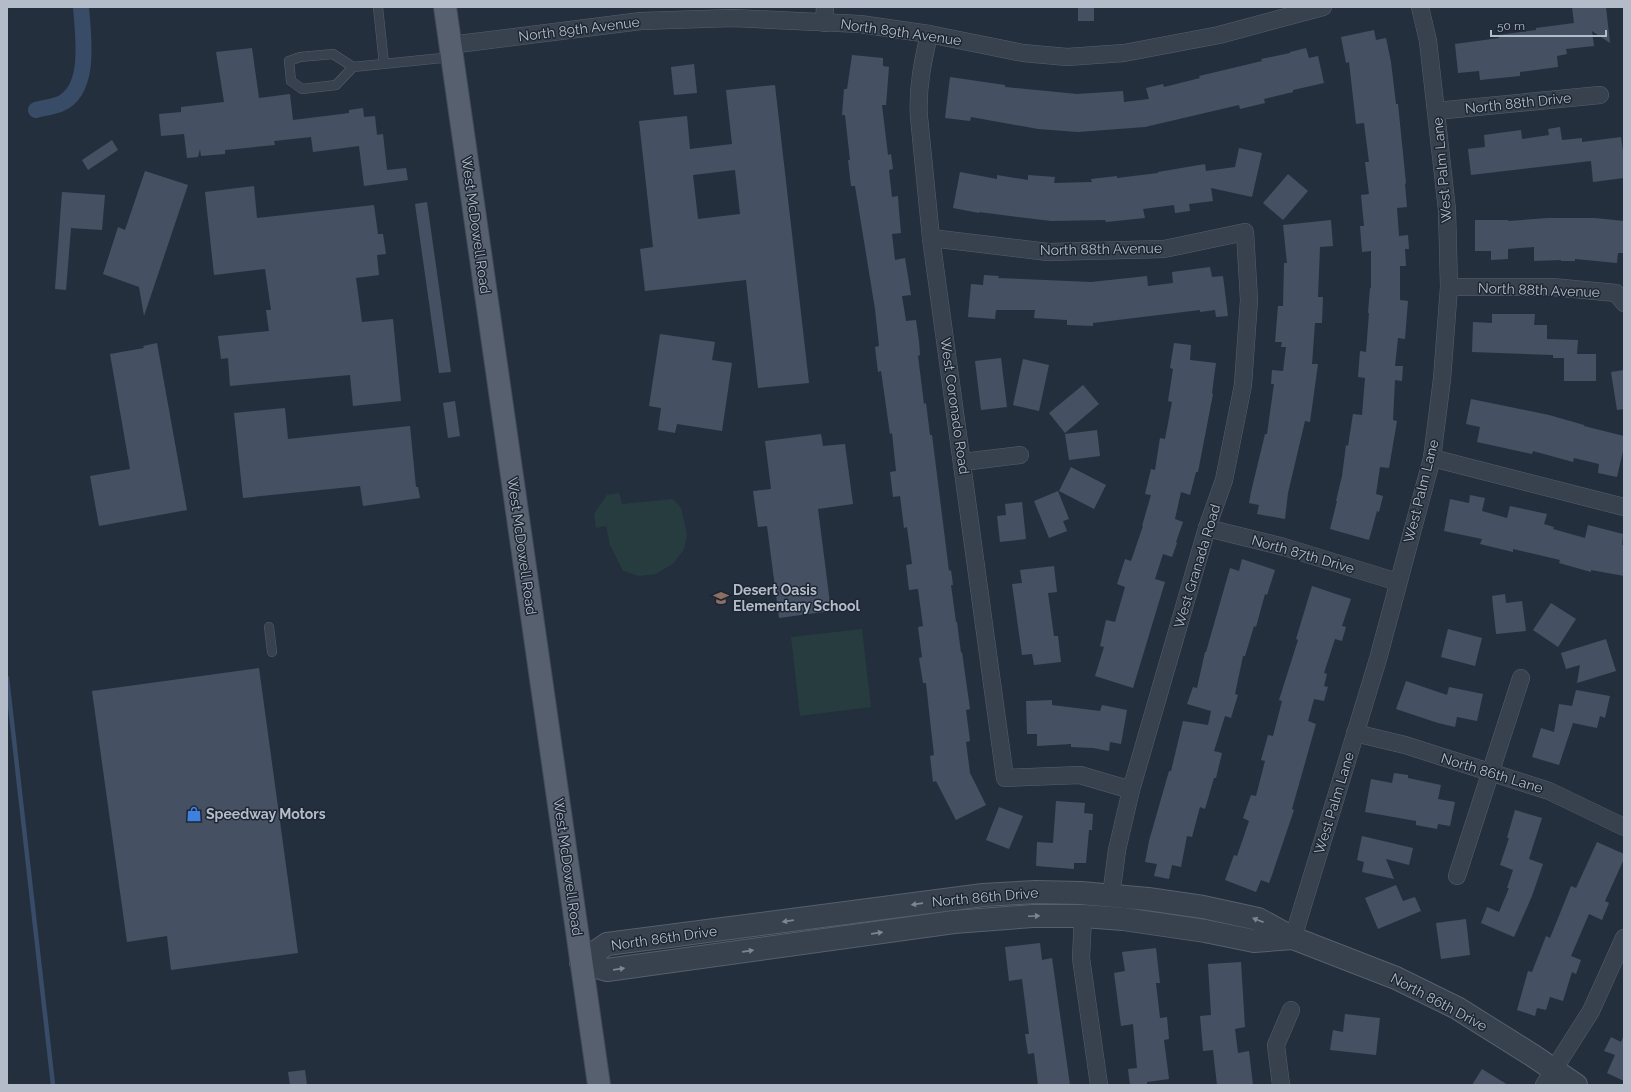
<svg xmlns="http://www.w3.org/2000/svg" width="1631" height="1092" font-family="Raleway,sans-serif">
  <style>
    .green { fill: #263c3f }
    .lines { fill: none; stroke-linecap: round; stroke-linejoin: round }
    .stream { stroke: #394c67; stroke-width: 4.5 }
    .canal { stroke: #394c67; stroke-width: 16 }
    .building { fill: #455162; fill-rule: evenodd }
    .service-casing { stroke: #565f6c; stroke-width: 10 }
    .minor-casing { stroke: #565f6c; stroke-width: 18 }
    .tertiary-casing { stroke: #565f6c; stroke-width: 24 }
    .primary-casing { stroke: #414a57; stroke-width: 24 }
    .service { stroke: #38414e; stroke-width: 9 }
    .minor { stroke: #38414e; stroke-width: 17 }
    .tertiary { stroke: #38414e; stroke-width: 22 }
    .primary { stroke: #56606e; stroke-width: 22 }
    .oneway { fill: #7c8592 }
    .labels { text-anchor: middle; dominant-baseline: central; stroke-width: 3; stroke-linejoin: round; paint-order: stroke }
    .street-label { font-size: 14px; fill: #b4bcc9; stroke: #1d2633 }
    .poi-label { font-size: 14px; font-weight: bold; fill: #b4bcc9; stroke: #1d2633; text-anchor: start }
  </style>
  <rect width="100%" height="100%" fill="#242f3e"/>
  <g class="green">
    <polygon points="619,493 622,504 673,499 681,508 687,534 684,549 674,563 656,574 639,576 623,571 610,545 606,526 596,528 594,514 607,495"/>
    <polygon points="862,629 871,707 800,716 791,637"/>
  </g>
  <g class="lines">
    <polyline class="stream" points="7,678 53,1085"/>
    <path class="canal" d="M36 110C43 108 52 107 60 104 92 90 83 35 81 7"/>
  </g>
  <g class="building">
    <rect x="1078" y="7" width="16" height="14"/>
    <polygon points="1572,7 1606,7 1610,43 1592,31 1594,46 1566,49 1567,54 1557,56 1558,67 1520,72 1520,76 1480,80 1479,71 1458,73 1455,44 1499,38 1499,35 1536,30 1536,28 1574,23"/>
    <polygon points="1374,30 1376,40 1386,38 1391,62 1396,104 1398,104 1406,183 1405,184 1407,207 1397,208 1399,236 1408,235 1409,249 1405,249 1406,266 1400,266 1400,300 1408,301 1405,339 1398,338 1395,366 1403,366 1402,381 1395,380 1393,420 1397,421 1389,468 1380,467 1376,494 1383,496 1379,512 1377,511 1369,540 1330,529 1337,501 1336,501 1342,476 1346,445 1348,446 1353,414 1362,415 1365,378 1358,377 1360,351 1366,352 1369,313 1368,313 1370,288 1371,288 1371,251 1362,252 1360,226 1364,226 1361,195 1369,194 1365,162 1369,162 1364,123 1356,124 1349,62 1346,63 1341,37"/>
    <polygon points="252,48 259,98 290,94 293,120 349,113 349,110 363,108 364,117 375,116 377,135 383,134 387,170 406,168 408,180 364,186 359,146 313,152 311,137 274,141 275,145 225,150 225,154 201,156 200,149 198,157 187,158 184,134 161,136 159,114 181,112 181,107 224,102 216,52"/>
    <polygon points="1306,48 1309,58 1318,56 1324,83 1293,90 1293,92 1264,99 1265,103 1240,109 1239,105 1145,127 1078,132 1038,129 971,117 970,121 945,118 950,77 1005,85 1005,87 1077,94 1123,91 1124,102 1149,99 1146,88 1163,84 1164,87 1200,78 1199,76 1262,61 1261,59 1290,53 1290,52"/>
    <polygon points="852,55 883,58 883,66 889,67 886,105 882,105 888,155 891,154 893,169 889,170 892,197 898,196 899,211 901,233 892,234 895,260 905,258 911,295 902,296 906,321 916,320 919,341 920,355 918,356 924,404 926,403 930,435 932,435 949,571 951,570 953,585 951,585 956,622 957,622 961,653 962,652 970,709 966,710 970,741 966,742 970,773 986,805 956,820 936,781 933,782 930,756 934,755 930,720 926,683 923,683 919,658 922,657 918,627 923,626 918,589 909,590 906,565 912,564 907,527 904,528 900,496 893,497 890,472 896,471 892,433 890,434 881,371 878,372 875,347 879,346 875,309 855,186 851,186 848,160 850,160 845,115 842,115 844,89 847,89"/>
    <polygon points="694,64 697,93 674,95 671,67"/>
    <path d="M775 85 809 383 758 388 746 280 645 291 640 249 653 247 639 121 687 116 690 149 732 144 726 90ZM735 170 740 214 698 219 693 175Z"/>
    <polygon points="1560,127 1562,140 1582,138 1582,142 1621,137 1624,159 1624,178 1593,182 1591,161 1471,175 1468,149 1485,147 1484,135 1521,130 1522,139 1549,135 1548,129"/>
    <polygon points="112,140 118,150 88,170 82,160"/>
    <polygon points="1239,148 1262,153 1252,197 1211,188 1213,201 1189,204 1190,211 1175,213 1174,205 1143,209 1145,218 1106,222 1105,220 1051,221 979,212 979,213 953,208 960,172 997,179 997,175 1028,180 1028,175 1055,177 1054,183 1092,182 1091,179 1117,176 1117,178 1158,173 1158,172 1205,164 1206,171 1235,167"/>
    <polygon points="145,171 188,185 144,316 139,287 103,274 118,227 125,230"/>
    <polygon points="1288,174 1308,191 1283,220 1263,203"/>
    <polygon points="254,186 257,218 374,205 378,234 383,234 386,254 377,255 379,275 356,278 362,322 393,319 401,401 353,406 350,375 230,386 228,358 221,359 218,336 269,331 266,310 271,310 265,269 214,275 205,192"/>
    <polygon points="62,192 105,195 102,230 71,228 66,290 55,289"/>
    <polygon points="427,202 451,372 439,373 415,204"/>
    <polygon points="1548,218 1595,218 1624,221 1624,253 1618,253 1617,263 1575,259 1575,261 1561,261 1561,260 1534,261 1534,247 1508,249 1508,259 1491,260 1491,251 1475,251 1475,220 1508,220 1508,221"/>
    <polygon points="1331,220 1333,246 1320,247 1318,297 1323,297 1322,323 1315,323 1312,364 1318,364 1310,422 1305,421 1288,493 1285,519 1257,514 1259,505 1249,503 1251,492 1265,434 1267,434 1274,384 1271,384 1272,370 1283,371 1286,347 1281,347 1282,342 1275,342 1278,306 1283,306 1284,263 1287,263 1283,225"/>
    <polygon points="1210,267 1212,277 1223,276 1228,316 1216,317 1215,310 1200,312 1200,310 1093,323 1093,326 1067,325 1067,320 1034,318 1035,310 996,310 995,319 968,317 971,284 983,285 984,275 999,276 998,278 1091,282 1147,276 1148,286 1173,283 1172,272"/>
    <polygon points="1492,314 1535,314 1534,325 1547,325 1547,339 1578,340 1577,354 1596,354 1596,381 1564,381 1564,358 1553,358 1553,355 1472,352 1473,322 1492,323"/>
    <polygon points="660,334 715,342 712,360 732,363 722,431 677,424 675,433 658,430 661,408 649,406"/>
    <polygon points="157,343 187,510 99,526 90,476 130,469 110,354 144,348 143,346"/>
    <polygon points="1174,343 1191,345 1190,360 1216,363 1212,393 1213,394 1198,472 1196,472 1190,495 1181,492 1175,519 1183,522 1176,542 1177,543 1172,557 1163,554 1155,579 1165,582 1133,688 1095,676 1104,647 1100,646 1106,620 1115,622 1125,587 1117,584 1125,559 1131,561 1143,526 1142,526 1151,495 1145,494 1151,469 1155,470 1160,438 1165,439 1172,402 1168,401 1173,369 1170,368"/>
    <polygon points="1001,358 1007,407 981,410 975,361"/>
    <polygon points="1023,359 1049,365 1039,411 1013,405"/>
    <polygon points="1624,370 1624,409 1617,410 1611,372"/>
    <polygon points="1083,385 1099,404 1065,433 1049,413"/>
    <polygon points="1471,399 1549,415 1584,425 1584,426 1624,436 1624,447 1617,477 1598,473 1599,464 1574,458 1573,462 1533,451 1532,454 1477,442 1480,427 1466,424"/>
    <polygon points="455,401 460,436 448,438 443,403"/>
    <polygon points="285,408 288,439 410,426 416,487 418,487 420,498 363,506 360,486 243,498 234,413"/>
    <polygon points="1097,430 1100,456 1069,460 1065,434"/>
    <polygon points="821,434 823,446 845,444 853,504 818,509 831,611 779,618 767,526 758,527 753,491 771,489 765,441"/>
    <polygon points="1071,467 1106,485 1094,509 1059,491"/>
    <polygon points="1058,491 1069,519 1063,521 1067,531 1049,538 1034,501"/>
    <polygon points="1470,495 1485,498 1482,511 1507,518 1510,506 1547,514 1544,524 1554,527 1553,529 1585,538 1588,525 1623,534 1622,545 1624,545 1624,576 1591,570 1591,572 1559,563 1560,560 1513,549 1513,552 1480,544 1482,539 1444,531 1450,499 1469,503"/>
    <polygon points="1022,502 1026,539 1000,542 997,516 1006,515 1005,504"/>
    <polygon points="1242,559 1275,570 1267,595 1265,594 1256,627 1254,626 1245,656 1243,656 1235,694 1238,695 1231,718 1225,716 1214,751 1222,753 1216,778 1214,778 1205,809 1200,807 1192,837 1187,836 1181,867 1172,865 1169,879 1154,876 1157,864 1145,862 1149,841 1169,771 1171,771 1183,721 1208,725 1211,711 1187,704 1193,687 1197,688 1205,652 1206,652 1230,568 1239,571"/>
    <polygon points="1054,566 1057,592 1048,593 1054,636 1058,636 1061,662 1034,665 1032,654 1022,655 1012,584 1022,583 1020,570"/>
    <polygon points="1312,586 1351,599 1342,626 1346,627 1342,641 1335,639 1324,673 1327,674 1324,686 1328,687 1324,701 1314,699 1308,721 1316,724 1292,809 1294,810 1272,875 1269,883 1261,880 1256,892 1225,880 1234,855 1237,856 1249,821 1243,818 1251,795 1256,796 1265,761 1261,760 1268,735 1273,736 1282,701 1279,700 1298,640 1296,639"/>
    <polygon points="1505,594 1506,603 1522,601 1526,631 1496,634 1492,596"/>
    <polygon points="1551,603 1576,619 1558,647 1533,630"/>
    <polygon points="1448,629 1482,638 1475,666 1441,657"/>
    <polygon points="1606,639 1616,671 1577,683 1580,665 1566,669 1561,653"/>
    <polygon points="259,668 298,953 171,970 167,936 127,942 92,691"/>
    <polygon points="1406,681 1447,695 1449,687 1483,694 1477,721 1457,717 1455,727 1438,723 1396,709"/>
    <polygon points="1576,690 1610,696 1605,718 1600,716 1597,728 1573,723 1559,765 1532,757 1541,728 1554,732 1559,704 1572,706"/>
    <polygon points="1052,700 1052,705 1100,711 1102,705 1127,710 1121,744 1110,742 1109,751 1093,748 1071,747 1071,744 1037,746 1037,734 1027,734 1026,701"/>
    <polygon points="1394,773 1408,775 1408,778 1441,785 1438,799 1455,802 1450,826 1438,824 1437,829 1416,825 1416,821 1365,812 1371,779 1392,783"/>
    <polygon points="1056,801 1085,803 1084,813 1093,814 1092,830 1089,830 1086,863 1074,863 1074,869 1036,866 1037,842 1053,843"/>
    <polygon points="999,807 1023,816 1009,849 986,840"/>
    <polygon points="1515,810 1542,818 1529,859 1543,864 1532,896 1514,937 1481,923 1487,907 1499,912 1509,888 1507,888 1513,870 1500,865 1509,838 1507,838"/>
    <polygon points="1362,836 1413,848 1409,865 1386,859 1394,879 1362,872 1364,862 1357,860"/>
    <polygon points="1597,842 1624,854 1624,859 1605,901 1609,903 1602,920 1589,914 1571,956 1581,960 1576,974 1572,972 1563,1001 1550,997 1546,1010 1537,1008 1535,1016 1517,1010 1528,971 1532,972 1546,936 1550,938 1571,886 1576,888"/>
    <polygon points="1396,885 1403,901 1415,897 1421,911 1378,929 1365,898"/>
    <polygon points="1466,919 1470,955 1441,959 1436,923"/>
    <polygon points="1040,943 1042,960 1052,958 1070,1085 1038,1085 1034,1053 1028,1054 1025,1034 1029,1034 1022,979 1009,981 1005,947"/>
    <polygon points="1156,948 1160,983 1156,983 1160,1018 1167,1017 1169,1039 1164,1040 1169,1079 1147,1082 1147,1085 1130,1085 1128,1069 1137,1068 1133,1024 1121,1026 1114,973 1125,971 1122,952"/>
    <polygon points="1241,962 1245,1027 1235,1029 1238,1053 1249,1051 1253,1085 1217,1085 1213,1050 1203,1051 1200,1016 1211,1015 1208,964"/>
    <polygon points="1345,1014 1380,1018 1376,1055 1330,1050 1333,1030 1343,1032"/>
    <polygon points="1624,1035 1624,1081 1607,1073 1615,1055 1604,1051 1611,1037 1621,1042"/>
    <polygon points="1482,1069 1508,1085 1472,1085"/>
    <polygon points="305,1070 307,1085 290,1085 288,1072"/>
  </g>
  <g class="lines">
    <g class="service-casing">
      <g id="service">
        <polyline points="378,7 384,64"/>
        <polyline points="353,67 336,85 302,89 291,81 289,61 300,57 333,54 353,67 452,57"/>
        <polyline points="269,627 272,652"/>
      </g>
    </g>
    <g class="minor-casing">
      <g id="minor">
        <polyline points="824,23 825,7"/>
        <path d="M929 34C923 61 917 88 919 117L931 238 1005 778 1080 775 1131 790"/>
        <polyline points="450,45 641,21 733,18 860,24 929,34 1023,53 1067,57 1124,53 1219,35 1323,7"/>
        <polyline points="1436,111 1600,95"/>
        <polyline points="931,238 1048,252 1164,249 1245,232 1249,300 1243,385 1224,480 1207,528 1131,790 1117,850 1111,896"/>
        <polyline points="1449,287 1552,287 1616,293 1624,303"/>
        <polyline points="1432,458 1624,507"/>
        <polyline points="963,462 1020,455"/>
        <polyline points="1207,528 1284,547 1398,582"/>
        <polyline points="1355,733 1405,745 1549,791 1624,827"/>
        <polyline points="1457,876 1521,678"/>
        <polyline points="1083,916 1081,958 1099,1085"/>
        <polyline points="1293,938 1378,659 1432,458 1442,379 1449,287 1447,210 1428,41 1420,7"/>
        <polyline points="1281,1085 1276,1045 1291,1010"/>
        <polyline points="1544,1085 1591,1011 1624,938"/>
      </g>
    </g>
    <g class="tertiary-casing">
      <g id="tertiary">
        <polyline points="581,962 607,944 983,895 1036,892 1081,893 1148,899 1203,907 1258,919 1293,938 1396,978 1457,1008 1532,1055 1576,1085"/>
        <polyline points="581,962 607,970 954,922 1033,916 1083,916 1123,919 1205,931 1254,941 1293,938"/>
      </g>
    </g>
    <g class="primary-casing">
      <polyline id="primary" points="445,7 599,1085"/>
    </g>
    <use href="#service" class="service"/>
    <use href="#minor" class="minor"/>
    <use href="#tertiary" class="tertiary"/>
    <use href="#primary" class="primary"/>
  </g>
  <defs><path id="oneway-solid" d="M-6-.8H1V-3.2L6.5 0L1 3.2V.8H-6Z"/></defs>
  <g class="oneway">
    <use href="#oneway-solid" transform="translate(917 904) rotate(172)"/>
    <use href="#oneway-solid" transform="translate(1034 916) rotate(-2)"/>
    <use href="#oneway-solid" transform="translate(1258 920) rotate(-159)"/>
    <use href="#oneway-solid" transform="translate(788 921) rotate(172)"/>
    <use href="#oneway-solid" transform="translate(877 933) rotate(-8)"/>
    <use href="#oneway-solid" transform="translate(748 951) rotate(-8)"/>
    <use href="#oneway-solid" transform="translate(619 969) rotate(-8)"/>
  </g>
  <defs>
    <g id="school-bare" transform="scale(1.2)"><path d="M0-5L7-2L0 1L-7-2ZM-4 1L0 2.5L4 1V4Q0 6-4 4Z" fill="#8d6e63" stroke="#1d2633" stroke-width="2.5" paint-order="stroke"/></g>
    <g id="shop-bare" transform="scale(1.2)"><path d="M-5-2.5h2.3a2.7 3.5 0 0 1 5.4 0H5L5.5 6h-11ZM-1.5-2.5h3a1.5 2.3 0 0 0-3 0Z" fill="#3f7fe0" stroke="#1d2633" stroke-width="2.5" paint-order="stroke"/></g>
  </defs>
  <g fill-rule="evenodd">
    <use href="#school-bare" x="721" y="598"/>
    <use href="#shop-bare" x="194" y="814"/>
  </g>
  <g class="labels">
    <g class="street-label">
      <text transform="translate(579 29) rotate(-7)">North 89th Avenue</text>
      <text transform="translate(901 32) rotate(8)">North 89th Avenue</text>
      <text transform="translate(1518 103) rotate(-6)">North 88th Drive</text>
      <text transform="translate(1442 170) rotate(-95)">West Palm Lane</text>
      <text transform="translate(476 225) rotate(82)">West McDowell Road</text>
      <text transform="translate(1101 249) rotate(-1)">North 88th Avenue</text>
      <text transform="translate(1539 290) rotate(2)">North 88th Avenue</text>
      <text transform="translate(955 406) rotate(82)">West Coronado Road</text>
      <text transform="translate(1421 491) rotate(-76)">West Palm Lane</text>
      <text transform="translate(522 546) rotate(82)">West McDowell Road</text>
      <text transform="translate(1303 554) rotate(16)">North 87th Drive</text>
      <text transform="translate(1197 566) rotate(-73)">West Granada Road</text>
      <text transform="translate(1492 773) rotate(17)">North 86th Lane</text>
      <text transform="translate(1334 803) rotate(-73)">West Palm Lane</text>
      <text transform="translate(568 867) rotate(82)">West McDowell Road</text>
      <text transform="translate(985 897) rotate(-5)">North 86th Drive</text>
      <text transform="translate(664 938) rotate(-8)">North 86th Drive</text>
      <text transform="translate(1439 1002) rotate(28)">North 86th Drive</text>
    </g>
    <g class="poi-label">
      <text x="733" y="590">Desert Oasis<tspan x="733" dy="16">Elementary School</tspan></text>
      <text x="206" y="814">Speedway Motors</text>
    </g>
  </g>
  <rect width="1631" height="1092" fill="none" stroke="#b4bcc9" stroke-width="16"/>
  <path d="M1491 30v6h115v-6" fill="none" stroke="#b4bcc9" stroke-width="2"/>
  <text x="1497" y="30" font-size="12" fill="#b4bcc9" stroke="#1d2633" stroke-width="3" paint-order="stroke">50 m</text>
</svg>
